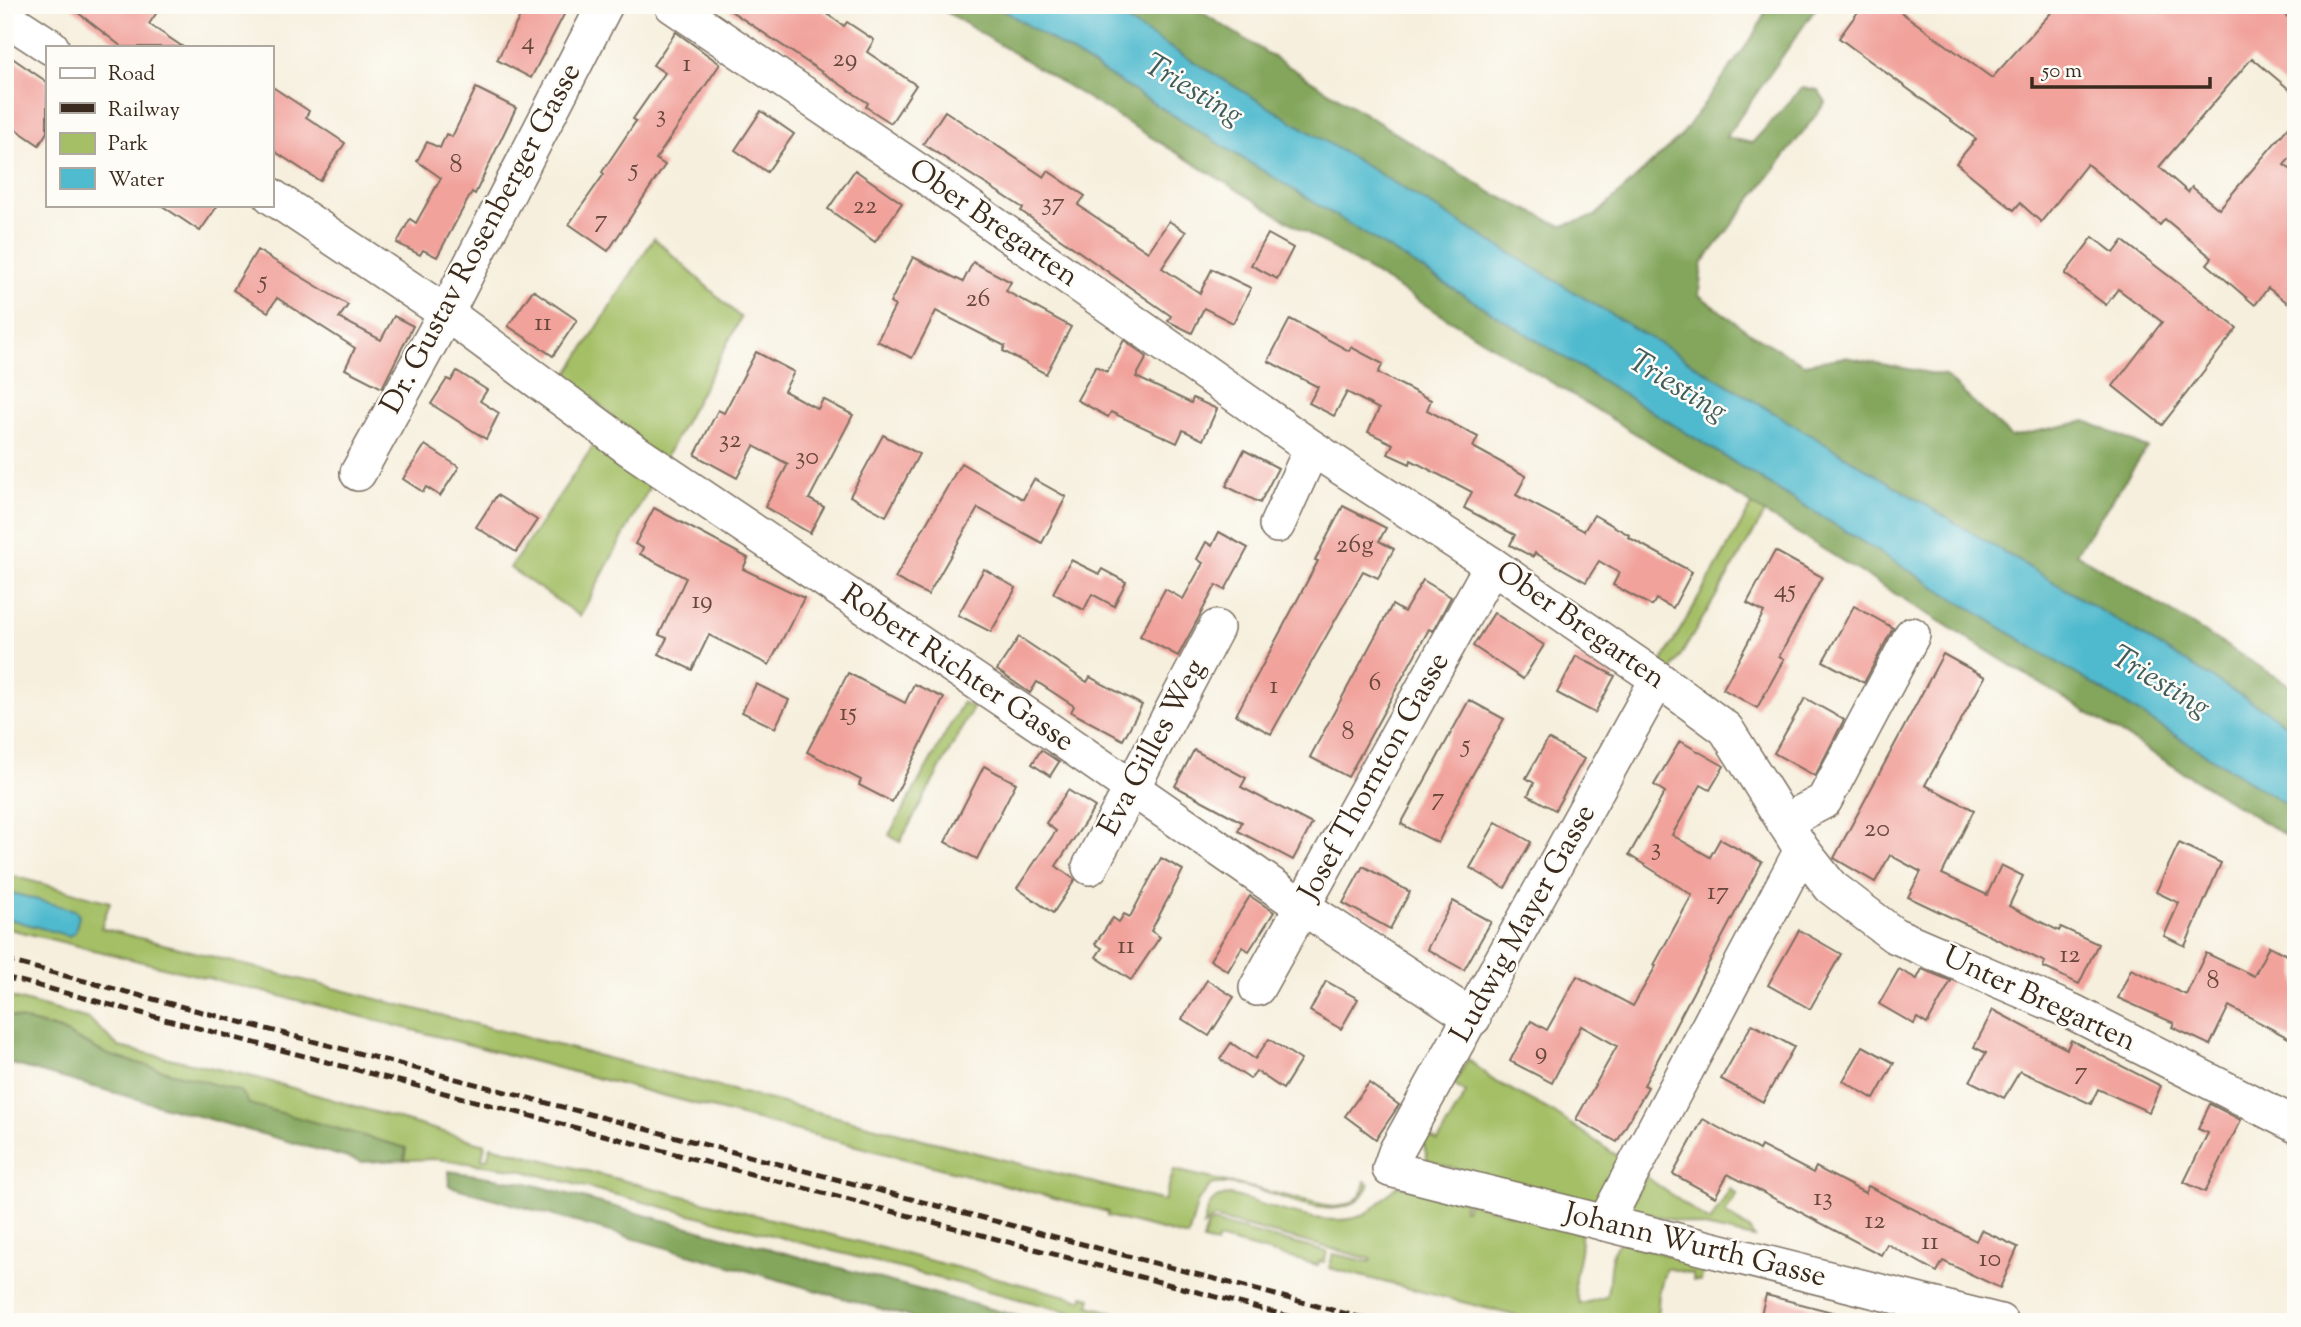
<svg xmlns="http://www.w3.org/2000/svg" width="2301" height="1327" font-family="'Sorts Mill Goudy',serif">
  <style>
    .green { fill: #a4bf66; stroke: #707442; stroke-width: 2 }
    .forest { fill: #83a65b; stroke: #5f683c; stroke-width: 2 }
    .water { fill: #50bace; stroke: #467276; stroke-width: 2 }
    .building { fill: #f1a29b }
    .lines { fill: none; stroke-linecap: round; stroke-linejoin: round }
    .minor-casing { stroke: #7c6f61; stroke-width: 38 }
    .minor { stroke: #fff; stroke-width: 35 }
    .rail { stroke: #3b2a1e; stroke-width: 5; stroke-dasharray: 10 5; stroke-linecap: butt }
    .labels { text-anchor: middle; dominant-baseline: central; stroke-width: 5; stroke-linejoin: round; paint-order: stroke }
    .number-label { font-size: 26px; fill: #68483d }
    .street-label { font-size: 30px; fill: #3b2a1e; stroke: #fdfcf7 }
    .water-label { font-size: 32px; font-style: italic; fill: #425c5c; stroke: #fdfcf7 }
  </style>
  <rect width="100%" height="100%" fill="#fdfcf7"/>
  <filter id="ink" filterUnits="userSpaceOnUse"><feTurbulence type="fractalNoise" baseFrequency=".0143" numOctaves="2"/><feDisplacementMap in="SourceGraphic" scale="14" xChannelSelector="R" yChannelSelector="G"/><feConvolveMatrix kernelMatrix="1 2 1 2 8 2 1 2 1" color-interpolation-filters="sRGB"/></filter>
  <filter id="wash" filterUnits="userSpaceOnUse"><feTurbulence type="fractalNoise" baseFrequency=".00686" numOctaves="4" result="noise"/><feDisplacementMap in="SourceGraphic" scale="28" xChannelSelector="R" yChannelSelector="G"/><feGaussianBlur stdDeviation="1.57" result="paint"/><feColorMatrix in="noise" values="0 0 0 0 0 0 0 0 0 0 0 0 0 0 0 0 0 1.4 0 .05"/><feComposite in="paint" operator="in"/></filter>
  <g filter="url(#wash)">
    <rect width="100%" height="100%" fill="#f6efdd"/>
    <g class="green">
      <polygon points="654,238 741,318 580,616 510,568 613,417 567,375"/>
      <polygon points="1752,505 1765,513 1671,672 1660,665"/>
      <polygon points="963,702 973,708 900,842 889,835"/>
      <path d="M5 874 110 902 101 928 1164 1201 1174 1170 1334 1207C1351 1206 1363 1198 1365 1181L1369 1184C1343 1244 1257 1173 1211 1185L1198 1201 1188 1237 1107 1216 1108 1212 329 1008 5 928Z"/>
      <polygon points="5,996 89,1019 119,1047 258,1078 485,1144 482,1159 487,1159 491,1146 1082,1300 1083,1296 1091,1298 1089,1306 1149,1322 1093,1322 1073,1313 520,1170 437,1159 404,1160 406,1148 248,1104 242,1092 108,1055 60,1030 5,1015"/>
      <polygon points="1468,1059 1491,1079 1553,1112 1620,1158 1606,1205 1428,1162 1423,1141 1426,1135 1438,1141 1466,1093 1454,1085"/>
      <polygon points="1645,1176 1710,1222 1730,1189 1737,1194 1725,1213 1749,1229 1754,1238 1628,1210"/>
      <path d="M1399 1185 1465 1201 1463 1210H1466L1468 1202 1581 1233C1583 1264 1567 1275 1580 1304L1606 1297C1612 1280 1606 1255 1620 1242L1700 1264 1703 1269 1701 1281 1693 1280V1274L1666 1268 1659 1292 1657 1322H1540L1329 1268 1333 1254 1370 1262 1371 1259 1214 1218 1203 1226C1208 1208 1209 1195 1231 1195 1268 1205 1331 1232 1365 1214 1379 1207 1386 1193 1399 1185Z"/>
      <polygon points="1213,1222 1327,1252 1324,1262 1319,1261 1318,1265 1218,1239 1216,1244 1203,1241 1207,1226"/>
    </g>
    <g class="forest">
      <polygon points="935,5 995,5 2296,810 2296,842 1752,505"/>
      <polygon points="1100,5 1190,5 1492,193 1562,226 1595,216 1681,136 1756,32 1768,5 1818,5 1726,137 1752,143 1802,88 1818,90 1826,102 1702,264 1699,295 1747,331 1804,364 1845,357 1945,376 2011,437 2086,421 2147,448 2076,553 2296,689 2296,731"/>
      <polygon points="5,1015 60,1030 108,1055 242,1092 249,1104 406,1148 404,1160 362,1162 5,1062"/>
      <polygon points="449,1171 527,1183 1039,1322 927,1322 449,1186"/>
    </g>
    <g class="water">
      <polygon points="995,5 1100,5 2265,710 2296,731 2296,810"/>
      <polygon points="5,891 75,910 79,916 75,932 69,936 5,918"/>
    </g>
    <g id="blocks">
      <g class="building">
        <polygon points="68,5 162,5 149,24 183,47 122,47"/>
        <polygon points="526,5 569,5 531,78 497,60"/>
        <polygon points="722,5 815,5 844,26 847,22 874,40 867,52 916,85 891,123 866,107 868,103"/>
        <polygon points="1863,5 1891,5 1992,78 2058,5 2273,5 2296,24 2296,95 2252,58 2159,167 2188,192 2192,187 2219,209 2296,118 2296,151 2284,165 2296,173 2296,309 2268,288 2255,305 2207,264 2212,258 2165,219 2160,225 2087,164 2041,222 2020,203 2014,210 1956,163 1976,139 1839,38"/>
        <polygon points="676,32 720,64 656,159 665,165 608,251 569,224 604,174 602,172 636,121 633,119 665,73 653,65"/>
        <polygon points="5,53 47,82 47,132 39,145 5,122"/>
        <polygon points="271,86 309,111 306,117 345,143 320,181 271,149"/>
        <polygon points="476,88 516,108 475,194 472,192 437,257 423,250 420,255 397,243 410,219 416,223 441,178 417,161 427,142 440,148 446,134 452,137"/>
        <polygon points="761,111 794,134 767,172 735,150"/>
        <polygon points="945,111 1044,177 1048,171 1085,196 1078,205 1148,252 1169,221 1186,232 1162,268 1200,293 1212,269 1251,288 1233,323 1204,308 1192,333 1168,321 1171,316 1021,211 1023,208 923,144"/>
        <polygon points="855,170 902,203 875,242 828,209"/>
        <polygon points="161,205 218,205 200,231"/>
        <polygon points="1268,234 1293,248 1277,279 1251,265"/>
        <polygon points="2093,237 2114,253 2123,241 2237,328 2162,425 2113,386 2162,322 2118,289 2106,305 2065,274"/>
        <polygon points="257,250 348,305 339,318 381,340 394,316 413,326 382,388 345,369 355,348 277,298 268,312 233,290"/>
        <polygon points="913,257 963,282 973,262 1011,282 1006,291 1071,327 1046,374 1003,351 1005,346 936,311 912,358 877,341 895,306 890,303"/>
        <polygon points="533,290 577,320 553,356 508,326"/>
        <polygon points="1290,319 1349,351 1351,347 1383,364 1378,373 1431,400 1427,410 1478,437 1473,447 1526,476 1516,495 1584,531 1594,515 1629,535 1628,537 1692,572 1673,608 1656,599 1652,606 1613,585 1619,573 1599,561 1586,582 1535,553 1533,557 1510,545 1515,535 1464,508 1472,492 1411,460 1410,464 1388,454 1393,444 1368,432 1379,409 1347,392 1334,416 1309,403 1318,387 1268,361"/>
        <polygon points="1124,340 1147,357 1136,377 1191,403 1193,398 1217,409 1203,440 1183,430 1177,443 1111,412 1108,417 1077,400 1096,366 1107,372"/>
        <polygon points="756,352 794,372 784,391 818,409 823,399 853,415 809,499 824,507 810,533 765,507 788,464 754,446 737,478 695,455 718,410 724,413"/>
        <polygon points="457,371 487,390 480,401 499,413 486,439 431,404 447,379 451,381"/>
        <polygon points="883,435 919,454 886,516 850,496"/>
        <polygon points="425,445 459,467 440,496 426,487 423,492 403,479"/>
        <polygon points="1244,450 1278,468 1260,503 1226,486"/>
        <polygon points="961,463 1023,499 1034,479 1066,497 1042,543 978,508 928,595 895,578"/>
        <polygon points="497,495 537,520 516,552 476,527"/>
        <polygon points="1343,506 1386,528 1379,541 1394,549 1378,578 1363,571 1271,734 1236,715 1318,561 1315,560"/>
        <polygon points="654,508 748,558 743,569 804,598 769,665 709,635 692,670 659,654 667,638 659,635 686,578 640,554 643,548 635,544"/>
        <polygon points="1219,532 1248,548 1225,590 1216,585 1178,656 1140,636 1165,589 1183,599 1203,563 1197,559 1206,542 1212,546"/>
        <polygon points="1775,551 1822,577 1779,657 1784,659 1757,708 1723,689 1764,612 1747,603"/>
        <polygon points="1071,560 1099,574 1102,569 1126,582 1114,606 1092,594 1084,610 1053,593"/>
        <polygon points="984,569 1016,588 991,632 958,615"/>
        <polygon points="1423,580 1451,597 1433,631 1429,629 1348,777 1310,757 1392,605 1404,612"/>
        <polygon points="1854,606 1893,628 1864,683 1823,661"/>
        <polygon points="1494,613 1544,645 1523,679 1473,646"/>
        <polygon points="1019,637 1087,682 1090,677 1142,705 1123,740 1071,712 1074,706 1037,682 1030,693 997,670"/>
        <polygon points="1943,654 1985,677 1925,785 1974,810 1942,874 1987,895 2001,865 2023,876 2009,906 2059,931 2061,927 2098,944 2079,984 2043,967 2045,962 1908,897 1921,872 1890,855 1875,882 1834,858"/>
        <polygon points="1576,656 1615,676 1595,713 1557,693"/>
        <polygon points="848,673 905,703 914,684 944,698 892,802 859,785 861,780 807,752"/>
        <polygon points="756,684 789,700 775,728 742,712"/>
        <polygon points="1805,698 1844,720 1815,776 1774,753"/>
        <polygon points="1469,700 1504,719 1461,795 1438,843 1401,824"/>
        <polygon points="1548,739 1584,759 1555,810 1528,795 1534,783 1526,778"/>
        <polygon points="1680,741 1724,766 1710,790 1701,785 1672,835 1710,857 1720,839 1762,862 1644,1085 1648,1087 1617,1142 1576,1119 1617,1046 1581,1026 1552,1083 1510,1061 1531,1021 1547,1030 1577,976 1633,1006 1656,966 1654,965 1692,895 1629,855 1665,792 1654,785"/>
        <polygon points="1041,750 1059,762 1050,776 1032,764"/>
        <polygon points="1194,750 1246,778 1241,787 1312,824 1293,860 1238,831 1242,822 1175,786"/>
        <polygon points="984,766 1016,783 977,859 945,842"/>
        <polygon points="1068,790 1095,807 1056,866 1075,880 1053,913 1017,888 1056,831 1046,823"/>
        <polygon points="1496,822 1531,842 1505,888 1470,868"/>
        <polygon points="2179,843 2221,863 2185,946 2164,936 2179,903 2156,892"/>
        <polygon points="1161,858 1183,870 1151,931 1160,937 1131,980 1096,957 1102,948 1095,944 1113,918 1119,922 1124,914 1130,917"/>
        <polygon points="1363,866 1410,892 1390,929 1343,903"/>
        <polygon points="1250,896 1274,912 1249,951 1242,947 1228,971 1210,960"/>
        <polygon points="1453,901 1491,922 1464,970 1427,949"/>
        <polygon points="1799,930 1841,954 1810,1009 1768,985"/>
        <polygon points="2269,946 2296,960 2296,1042 2229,1006 2210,1045 2172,1027 2174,1023 2118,998 2131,969 2186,995 2206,953 2254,976"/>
        <polygon points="1899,969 1917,979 1922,969 1951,981 1927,1024 1917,1018 1914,1024 1879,1004"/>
        <polygon points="1207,980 1234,997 1209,1036 1182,1019"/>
        <polygon points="1326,981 1358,999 1341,1029 1310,1011"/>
        <polygon points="1993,1010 2067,1049 2071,1040 2161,1086 2149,1112 2098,1089 2091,1104 2020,1071 2004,1098 1970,1081 1986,1053 1974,1047"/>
        <polygon points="1752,1024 1794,1047 1763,1102 1721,1079"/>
        <polygon points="1269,1039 1301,1060 1283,1089 1256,1071 1250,1079 1220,1059 1231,1043 1255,1059"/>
        <polygon points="1863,1046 1894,1063 1874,1099 1843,1081"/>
        <polygon points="1369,1083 1399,1105 1376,1139 1345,1116"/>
        <polygon points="2210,1104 2241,1120 2205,1192 2184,1182 2208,1133 2198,1129"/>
        <polygon points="1703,1119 1759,1150 1761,1146 1813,1173 1816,1167 1865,1193 1868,1186 1976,1241 1981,1230 2018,1247 2000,1288 1943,1261 1937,1272 1887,1244 1881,1255 1728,1174 1715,1197 1673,1174"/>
        <polygon points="1766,1295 1844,1315 1843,1322 1759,1322"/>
      </g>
    </g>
  </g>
  <g filter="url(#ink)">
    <use href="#blocks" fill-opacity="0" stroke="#7c6f61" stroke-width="2"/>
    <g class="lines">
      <g class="minor-casing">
        <g id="minor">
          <polyline points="672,5 928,178 1312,448 1492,565 1658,679 1726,729 1802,850 1831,887 1894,935 2073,1012 2296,1125"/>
          <polyline points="5,17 51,47"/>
          <polyline points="271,196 446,313 629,448 1047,729 1303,907 1473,1018"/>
          <polyline points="358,473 446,313 605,5"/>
          <polyline points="1277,525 1312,448"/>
          <polyline points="1658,679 1396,1152 1390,1169 2000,1322"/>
          <polyline points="1784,822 1824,801 1912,635"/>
          <polyline points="1090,867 1216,628"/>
          <polyline points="1257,988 1492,565"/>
          <polyline points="1605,1223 1802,850"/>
        </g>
      </g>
      <use href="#minor" class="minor"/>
      <g class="rail">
        <polyline points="5,960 1378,1322"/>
        <polyline points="5,977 1311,1322"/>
      </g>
    </g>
  </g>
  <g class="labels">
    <g class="number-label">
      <text x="528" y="42">4</text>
      <text x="845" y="59">29</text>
      <text x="687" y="64">1</text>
      <text x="661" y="115">3</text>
      <text x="456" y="165">8</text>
      <text x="634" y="169">5</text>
      <text x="1053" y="203">37</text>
      <text x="865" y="206">22</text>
      <text x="601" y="220">7</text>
      <text x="263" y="281">5</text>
      <text x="978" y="299">26</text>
      <text x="543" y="323">11</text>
      <text x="730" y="440">32</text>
      <text x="807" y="457">30</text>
      <text x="1355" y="545">26g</text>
      <text x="1785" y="590">45</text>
      <text x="702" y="601">19</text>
      <text x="1375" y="683">6</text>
      <text x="1274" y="686">1</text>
      <text x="848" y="713">15</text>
      <text x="1348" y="732">8</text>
      <text x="1466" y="745">5</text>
      <text x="1438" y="798">7</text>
      <text x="1877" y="829">20</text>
      <text x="1656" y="848">3</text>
      <text x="1718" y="892">17</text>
      <text x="1126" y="946">11</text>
      <text x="2070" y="955">12</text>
      <text x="2213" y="981">8</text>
      <text x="1541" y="1052">9</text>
      <text x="2081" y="1072">7</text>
      <text x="1823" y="1198">13</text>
      <text x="1875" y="1221">12</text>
      <text x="1930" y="1242">11</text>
      <text x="1990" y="1259">10</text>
    </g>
    <g class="street-label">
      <text transform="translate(993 224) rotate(35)">Ober Bregarten</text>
      <text transform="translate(482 239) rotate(-62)">Dr. Gustav Rosenberger Gasse</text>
      <text transform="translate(1580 626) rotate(35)">Ober Bregarten</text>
      <text transform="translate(957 669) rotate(34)">Robert Richter Gasse</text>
      <text transform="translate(1153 748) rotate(-62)">Eva Gilles Weg</text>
      <text transform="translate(1375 777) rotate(-61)">Josef Thornton Gasse</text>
      <text transform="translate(1524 924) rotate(-61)">Ludwig Mayer Gasse</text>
      <text transform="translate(2039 1000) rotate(25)">Unter Bregarten</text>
      <text transform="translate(1695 1246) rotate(14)">Johann Wurth Gasse</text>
    </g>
    <g class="water-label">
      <text transform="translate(1193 91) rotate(31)">Triesting</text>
      <text transform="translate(1677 387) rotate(31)">Triesting</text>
      <text transform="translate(2160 683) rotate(31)">Triesting</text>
    </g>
  </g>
  <rect width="2301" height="1327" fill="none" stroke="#fdfcf7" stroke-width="28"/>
  <rect x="46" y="46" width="228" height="161" fill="#fdfcf7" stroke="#afa8a0" stroke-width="2"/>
  <rect x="60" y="68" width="35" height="10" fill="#ffffff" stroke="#afa8a0" stroke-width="2"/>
  <text x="108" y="80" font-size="21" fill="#3b2a1e">Road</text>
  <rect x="60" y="103" width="35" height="10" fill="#3b2a1e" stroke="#afa8a0" stroke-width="2"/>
  <text x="108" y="116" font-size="21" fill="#3b2a1e">Railway</text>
  <rect x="60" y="133" width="35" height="21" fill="#a4bf66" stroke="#afa8a0" stroke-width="2"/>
  <text x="108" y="150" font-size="21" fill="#3b2a1e">Park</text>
  <rect x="60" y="168" width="35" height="21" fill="#50bace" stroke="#afa8a0" stroke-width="2"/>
  <text x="108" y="186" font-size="21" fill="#3b2a1e">Water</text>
  <path d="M2032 77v10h178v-10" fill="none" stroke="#3b2a1e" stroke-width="3.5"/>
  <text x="2042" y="77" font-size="21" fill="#3b2a1e" stroke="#fdfcf7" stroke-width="5" paint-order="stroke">50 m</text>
</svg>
